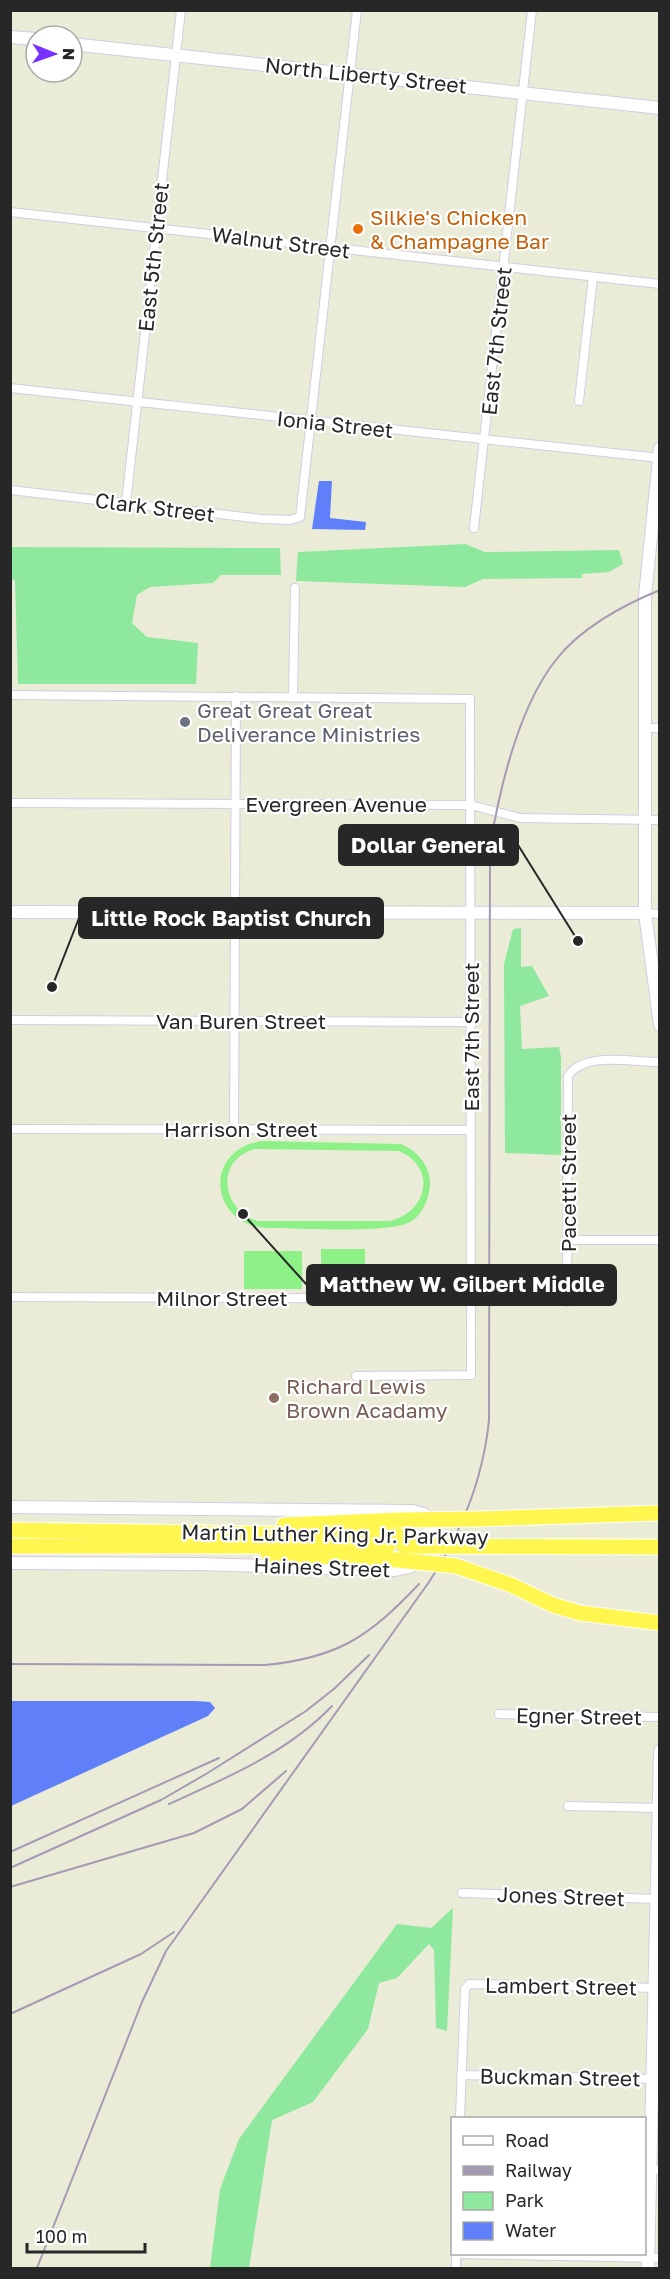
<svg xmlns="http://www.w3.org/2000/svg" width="670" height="2279" font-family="'Golos Text',sans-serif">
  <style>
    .green { fill: #8ee89e }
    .pitch { fill: #8ef188; fill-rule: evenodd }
    .water { fill: #5f80f9 }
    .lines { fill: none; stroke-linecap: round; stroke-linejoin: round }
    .street-casing { stroke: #d4cce3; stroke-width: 10 }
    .secondary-casing { stroke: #d4cce3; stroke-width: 14 }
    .highway-casing { stroke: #fff; stroke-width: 17 }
    .street { stroke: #fff; stroke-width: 8 }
    .secondary { stroke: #fff; stroke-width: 12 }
    .highway { stroke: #fff74f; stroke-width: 15 }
    .rail { stroke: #a49ab4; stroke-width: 2 }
    .highway-bridge-casing { stroke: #fff; stroke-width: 17; stroke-linecap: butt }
    .highway-bridge { stroke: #fff74f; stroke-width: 15 }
    .food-dot { fill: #e8710a; stroke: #fff; stroke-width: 2 }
    .worship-dot { fill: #6b7280; stroke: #fff; stroke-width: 2 }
    .education-dot { fill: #8d6e63; stroke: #fff; stroke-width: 2 }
    .labels { text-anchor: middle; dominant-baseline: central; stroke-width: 4.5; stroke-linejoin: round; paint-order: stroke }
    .street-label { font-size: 21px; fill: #272727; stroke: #fff }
    .food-label { font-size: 21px; fill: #c56008; stroke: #fff; text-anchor: start }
    .worship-label { font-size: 21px; fill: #5b616d; stroke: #fff; text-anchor: start }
    .education-label { font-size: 21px; fill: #785e54; stroke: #fff; text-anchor: start }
    .leader { fill: none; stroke: #272727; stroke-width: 2 }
    .callout-dot { fill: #272727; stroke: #fff; stroke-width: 2 }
    .callout { fill: #272727; stroke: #272727; stroke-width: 2 }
    .callout-label { font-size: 22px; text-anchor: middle; font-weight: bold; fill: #fff }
  </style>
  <rect width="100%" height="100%" fill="#eaecd7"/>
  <g class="green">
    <polygon points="465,544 485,552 619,550 623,564 609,572 582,574 582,578 483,579 465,587 296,581 298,552"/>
    <polygon points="10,547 280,548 281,575 221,575 213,583 150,587 137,595 132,623 147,637 198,643 196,684 18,684 15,580 11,579"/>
    <polygon points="521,928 521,967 532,966 549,996 520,1006 522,1049 559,1047 561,1057 561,1155 505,1153 504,964 513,929"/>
    <polygon points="453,1908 447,2031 436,2028 434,1950 429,1944 397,1978 379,1983 368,2029 313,2102 272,2120 249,2268 210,2268 220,2189 239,2139 397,1924 431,1928"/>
  </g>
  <g class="pitch">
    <path d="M261 1141 401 1144C417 1151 429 1164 430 1182 430 1197 423 1215 410 1222 389 1234 295 1228 266 1228 208 1223 204 1150 261 1141ZM255 1149 399 1151C437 1167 428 1212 390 1221H257C221 1208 215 1160 255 1149Z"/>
    <rect x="321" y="1249" width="44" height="42"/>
    <rect x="244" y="1251" width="58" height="38"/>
  </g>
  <g class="water">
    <polygon points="319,481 332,481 330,518 366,522 365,530 312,529"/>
    <polygon points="11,1701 196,1701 210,1702 215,1708 208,1716 11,1806"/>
  </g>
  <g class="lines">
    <g class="street-casing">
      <g id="street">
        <polyline points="10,212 660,284"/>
        <polyline points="10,388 659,458"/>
        <polyline points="579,401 593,277"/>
        <polyline points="10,490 262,519 290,520 300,517 357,10"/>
        <polyline points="126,503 181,10"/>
        <polyline points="474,528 532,10"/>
        <polyline points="10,695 470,699 471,1375 356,1376"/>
        <polyline points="293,696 295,588"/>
        <polyline points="645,728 660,728"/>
        <polyline points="10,803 471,805 520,818 660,820"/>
        <polyline points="645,913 660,914"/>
        <polyline points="10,1020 471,1022"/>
        <polyline points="10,1129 471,1130"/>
        <polyline points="234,1130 236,696"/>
        <polyline points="568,1240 660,1240"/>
        <polyline points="10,1297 470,1299"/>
        <path d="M567 1302 568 1076C585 1051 632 1062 660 1062"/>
        <polyline points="499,1714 660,1717"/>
        <polyline points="568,1806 660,1808"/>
        <polyline points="462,1893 659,1899"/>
        <polyline points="461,2075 660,2079"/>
        <polyline points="460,2118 465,1989 469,1984 659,1988"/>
        <polyline points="645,2169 660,2170"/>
        <polyline points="456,2254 660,2258"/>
        <polyline points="456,2268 456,2254"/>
      </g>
    </g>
    <g class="secondary-casing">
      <g id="secondary">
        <polyline points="10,37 36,39"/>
        <polyline points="72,44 660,108"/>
        <polyline points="660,449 645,596 645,913 660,1025"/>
        <polyline points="10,912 645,913"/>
        <polyline points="10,1507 412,1511 424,1514 431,1527 413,1563 409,1567 395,1570 200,1564 10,1563"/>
        <polyline points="648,2268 660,1751"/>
      </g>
    </g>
    <g class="highway-casing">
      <g id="highway">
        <polyline points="478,1519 660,1513"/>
        <polyline points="284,1525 401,1520"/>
        <polyline points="10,1530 410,1536"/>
        <polyline points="10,1546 388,1546"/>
        <polyline points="268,1554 397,1560"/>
        <polyline points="511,1585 553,1605 580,1613 660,1623"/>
      </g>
    </g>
    <use href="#street" class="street"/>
    <use href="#secondary" class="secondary"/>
    <use href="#highway" class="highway"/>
    <g class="rail">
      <path d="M10 1664 265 1665C338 1658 369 1637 419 1584"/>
      <path d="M169 1804C228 1777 287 1753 332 1706"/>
      <polyline points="10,1852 219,1758"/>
      <polyline points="10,1868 161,1800 206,1774 306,1711 335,1688 369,1655"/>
      <polyline points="10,1887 194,1833 242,1809 286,1771"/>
      <polyline points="10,2014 141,1954 174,1932"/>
      <path d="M37 2268 142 2002 166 1951 429 1582C462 1532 483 1480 489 1420L490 846C500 787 518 709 555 661 579 629 623 605 660 590"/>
    </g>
    <g class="highway-bridge-casing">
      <g id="highway-bridge">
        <polyline points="401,1520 478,1519"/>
        <polyline points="404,1546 660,1547"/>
        <polyline points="397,1560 456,1566 511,1585"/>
      </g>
    </g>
    <use href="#highway-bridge" class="highway-bridge"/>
  </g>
  <circle class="food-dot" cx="358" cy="229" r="6"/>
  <circle class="worship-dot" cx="185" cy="722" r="6"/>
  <circle class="education-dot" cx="274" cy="1398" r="6"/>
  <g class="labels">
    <g class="street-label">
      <text transform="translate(366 75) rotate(6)">North Liberty Street</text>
      <text transform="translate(281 242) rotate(7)">Walnut Street</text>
      <text transform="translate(153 257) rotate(-84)">East 5th Street</text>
      <text transform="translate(496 341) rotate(-84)">East 7th Street</text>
      <text transform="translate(335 424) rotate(6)">Ionia Street</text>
      <text transform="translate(155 507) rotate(7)">Clark Street</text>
      <text x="336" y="804">Evergreen Avenue</text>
      <text x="241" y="1021">Van Buren Street</text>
      <text transform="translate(471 1037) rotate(-90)">East 7th Street</text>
      <text x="241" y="1129">Harrison Street</text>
      <text transform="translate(568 1183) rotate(-90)">Pacetti Street</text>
      <text x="222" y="1298">Milnor Street</text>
      <text transform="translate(335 1534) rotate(1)">Martin Luther King Jr. Parkway</text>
      <text transform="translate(322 1567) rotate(2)">Haines Street</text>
      <text transform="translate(579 1716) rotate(1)">Egner Street</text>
      <text transform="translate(561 1896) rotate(2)">Jones Street</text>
      <text transform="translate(561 1986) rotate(1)">Lambert Street</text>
      <text transform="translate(560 2077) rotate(1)">Buckman Street</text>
    </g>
    <g class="food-label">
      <text x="370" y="217">Silkie's Chicken<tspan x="370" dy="24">&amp; Champagne Bar</tspan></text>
    </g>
    <g class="worship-label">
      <text x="197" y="710">Great Great Great<tspan x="197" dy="24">Deliverance Ministries</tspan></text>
    </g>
    <g class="education-label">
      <text x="286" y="1386">Richard Lewis<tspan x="286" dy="24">Brown Acadamy</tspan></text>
    </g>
  </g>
  <path class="leader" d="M578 941L518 845M52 987L79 918M243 1214L307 1285"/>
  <g class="callout-dot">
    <circle cx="578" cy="941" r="6"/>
    <circle cx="52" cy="987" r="6"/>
    <circle cx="243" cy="1214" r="6"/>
  </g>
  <g class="callout">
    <rect x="339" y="825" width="179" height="40" rx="6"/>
    <rect x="79" y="898" width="304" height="40" rx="6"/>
    <rect x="307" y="1265" width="309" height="40" rx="6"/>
  </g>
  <g class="callout-label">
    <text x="428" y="853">Dollar General</text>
    <text x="231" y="926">Little Rock Baptist Church</text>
    <text x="462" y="1292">Matthew W. Gilbert Middle</text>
  </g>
  <rect width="670" height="2279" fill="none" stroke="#272727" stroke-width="24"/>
  <rect x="451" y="2117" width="195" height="138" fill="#ffffff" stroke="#a9a9a9" stroke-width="1.5"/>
  <rect x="463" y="2136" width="30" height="9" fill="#ffffff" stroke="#a9a9a9" stroke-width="1.5"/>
  <text x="505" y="2147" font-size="18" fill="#272727">Road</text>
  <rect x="463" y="2166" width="30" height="9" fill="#a49ab4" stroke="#a9a9a9" stroke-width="1.5"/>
  <text x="505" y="2177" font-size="18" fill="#272727">Railway</text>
  <rect x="463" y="2192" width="30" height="18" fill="#8ee89e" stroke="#a9a9a9" stroke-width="1.5"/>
  <text x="505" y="2207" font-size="18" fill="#272727">Park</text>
  <rect x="463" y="2222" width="30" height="18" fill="#5f80f9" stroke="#a9a9a9" stroke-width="1.5"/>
  <text x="505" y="2237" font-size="18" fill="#272727">Water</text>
  <g transform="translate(54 54) rotate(91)"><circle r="28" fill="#ffffff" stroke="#a9a9a9" stroke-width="1.5"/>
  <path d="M0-4.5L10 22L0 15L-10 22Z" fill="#7631ff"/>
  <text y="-9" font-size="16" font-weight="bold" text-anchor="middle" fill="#272727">N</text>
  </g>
  <path d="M27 2243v9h118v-9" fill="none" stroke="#272727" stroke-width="3"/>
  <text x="36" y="2243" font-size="18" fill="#272727" stroke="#ffffff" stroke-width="4.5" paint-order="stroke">100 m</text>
</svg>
